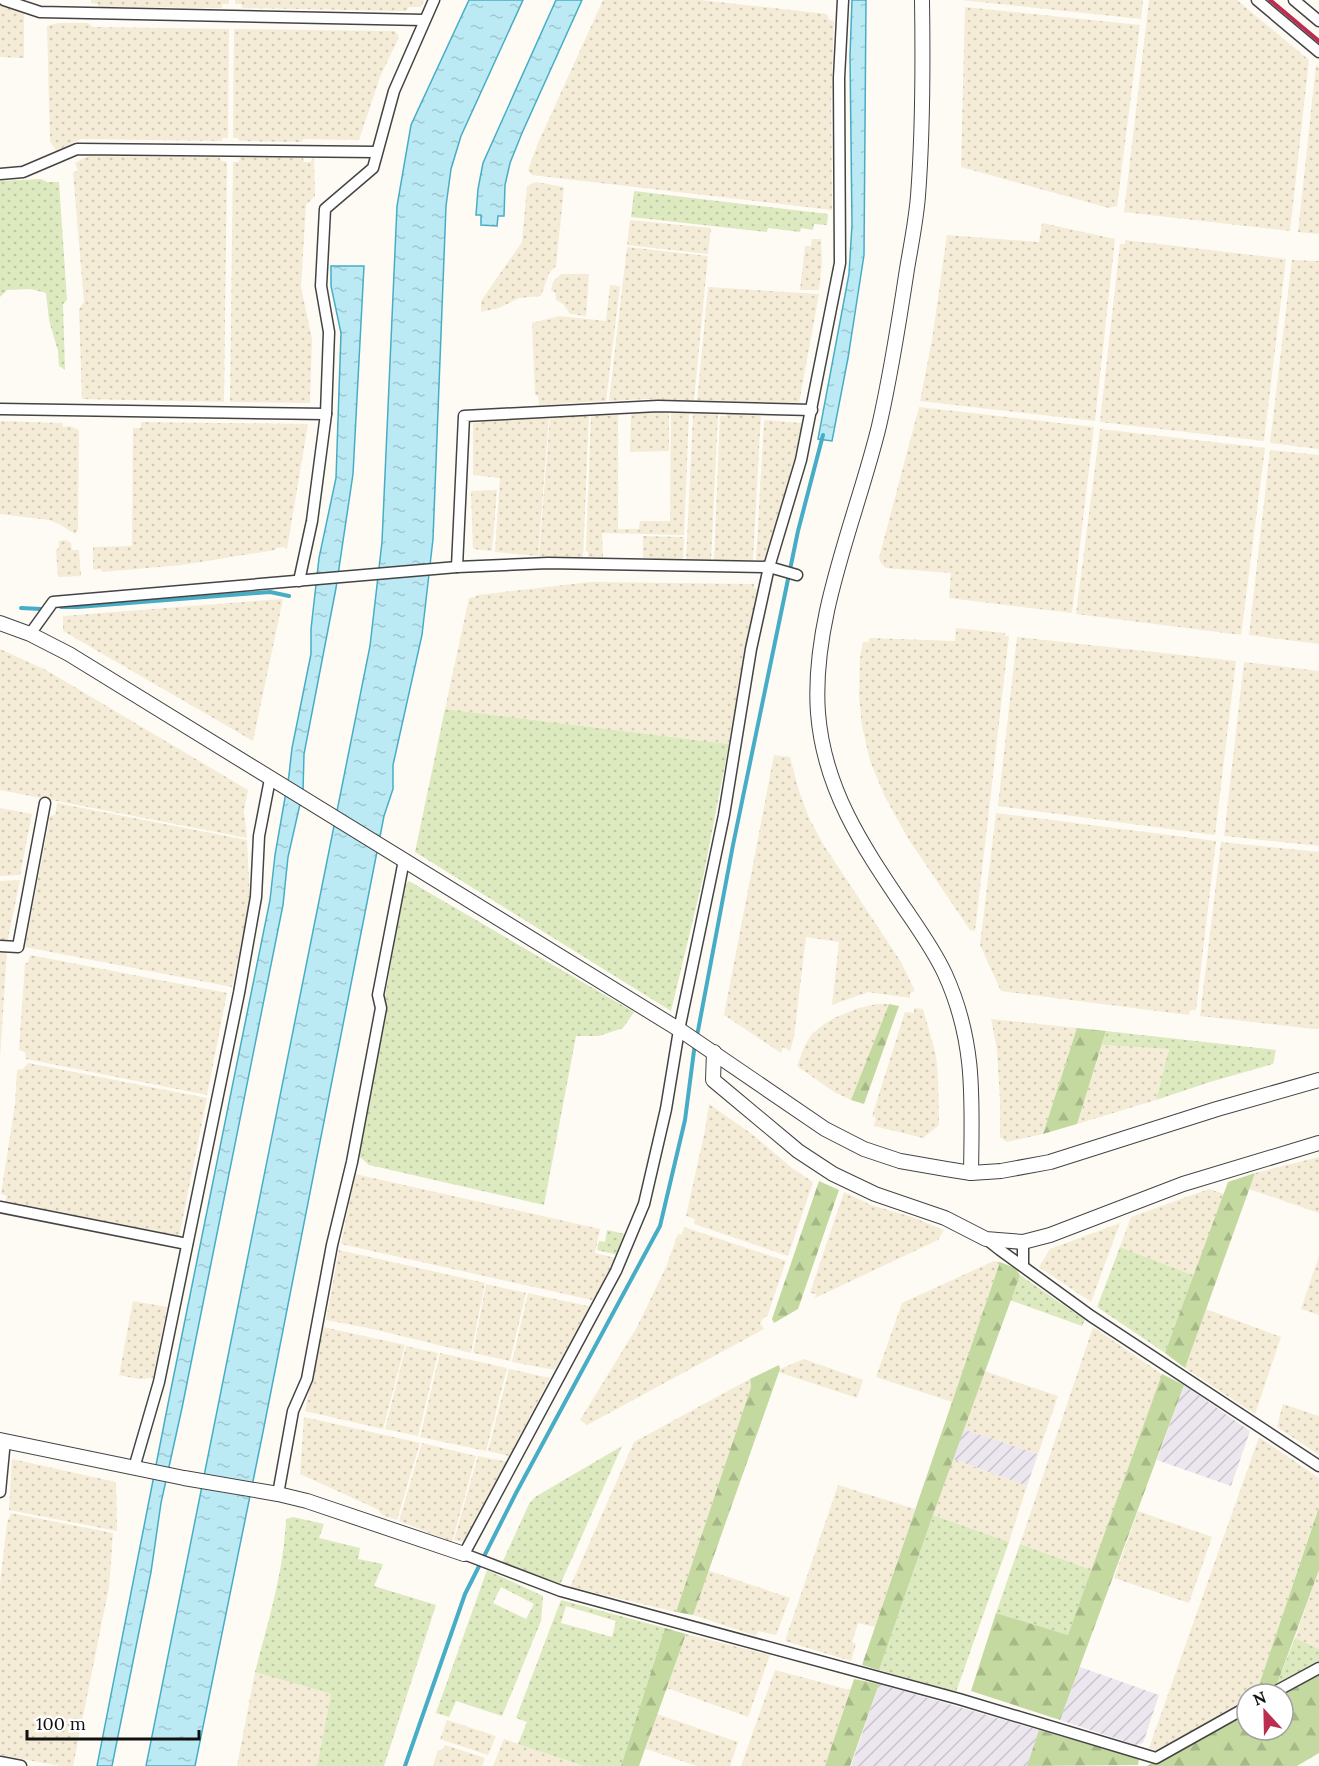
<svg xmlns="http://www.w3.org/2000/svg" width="1319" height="1766" font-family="Lora,serif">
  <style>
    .industrial { fill: url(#industrial-furrows) }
    .farmland { fill: url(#farmland-dots) }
    .grass { fill: url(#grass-dots); fill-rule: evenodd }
    .forest { fill: url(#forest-firs) }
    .water { fill: url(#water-ripples); stroke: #47adc7; stroke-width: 1.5 }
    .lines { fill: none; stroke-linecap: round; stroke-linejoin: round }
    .stream { stroke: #47adc7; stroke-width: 4 }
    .minor-casing { stroke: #444; stroke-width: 13 }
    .tertiary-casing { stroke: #444; stroke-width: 16 }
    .minor { stroke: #fff; stroke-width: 10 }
    .tertiary { stroke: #fff; stroke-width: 14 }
    .rail { stroke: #bc2e51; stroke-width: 4 }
  </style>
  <defs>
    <pattern id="industrial-furrows" width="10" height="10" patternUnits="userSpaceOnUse" patternTransform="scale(1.5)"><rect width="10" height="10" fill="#ece6ee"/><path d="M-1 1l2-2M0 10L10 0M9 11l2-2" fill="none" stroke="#c9c4cb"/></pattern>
    <pattern id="farmland-dots" width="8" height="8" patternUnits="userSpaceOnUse" patternTransform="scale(1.5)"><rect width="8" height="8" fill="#f4ecd6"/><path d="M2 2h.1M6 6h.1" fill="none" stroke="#d0c9b7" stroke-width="1.8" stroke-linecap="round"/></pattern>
    <pattern id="grass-dots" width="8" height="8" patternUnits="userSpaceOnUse" patternTransform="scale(1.5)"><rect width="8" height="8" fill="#dde9bf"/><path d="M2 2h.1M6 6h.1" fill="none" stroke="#bdc7a3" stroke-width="1.8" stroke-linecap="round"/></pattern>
    <pattern id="forest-firs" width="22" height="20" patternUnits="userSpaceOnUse" patternTransform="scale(1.5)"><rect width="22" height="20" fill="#c4d99f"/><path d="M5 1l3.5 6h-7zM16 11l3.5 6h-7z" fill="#a7b988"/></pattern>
    <pattern id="water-ripples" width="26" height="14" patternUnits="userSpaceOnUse" patternTransform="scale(1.5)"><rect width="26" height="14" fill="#bceaf4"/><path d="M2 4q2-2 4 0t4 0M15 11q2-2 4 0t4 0" fill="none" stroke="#a1c8d0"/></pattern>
  </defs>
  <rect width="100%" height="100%" fill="#fefbf5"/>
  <g class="industrial">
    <polygon points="1184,1385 1250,1431 1231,1486 1157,1460"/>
    <polygon points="964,1429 1038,1454 1027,1486 953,1459"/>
    <polygon points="1080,1667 1159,1695 1143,1743 1136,1745 1060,1720"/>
    <polygon points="879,1684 1039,1730 1027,1766 851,1766"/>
  </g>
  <g class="farmland">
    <polygon points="91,0 229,0 229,4 222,4 222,8 98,7 98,4 91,3"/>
    <polygon points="235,0 424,0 421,7 409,7 406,11 243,8 241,4 235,4"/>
    <polygon points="603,0 700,0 827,14 829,20 834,21 831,101 832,210 532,175 528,170 538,143"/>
    <polygon points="962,0 1143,0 1141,19"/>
    <polygon points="1149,0 1237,0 1309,60 1290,231 1124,212"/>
    <polygon points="0,4 24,12 24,58 0,57"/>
    <polygon points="965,7 1140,25 1117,206 1109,208 961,167"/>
    <polygon points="58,23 88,23 93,27 229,29 228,138 222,138 222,141 81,139 56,151 50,141 47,26"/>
    <polygon points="234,29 395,31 399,37 380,77 359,140 303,139 302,142 239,141 238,138 233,138"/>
    <polygon points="1316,65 1319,68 1319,234 1298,232"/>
    <polygon points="88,156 220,157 221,161 227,162 224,402 82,399 79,309 84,302 73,173 78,170 75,163"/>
    <polygon points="240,157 303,158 304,162 311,162 312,158 314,158 315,196 306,205 301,287 312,339 310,403 230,402 233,162 239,162"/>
    <polygon points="536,182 564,187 556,266 549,273 541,296 519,298 499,308 481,312 481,301 522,242 527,186"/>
    <polygon points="630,220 711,228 708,254 627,245"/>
    <polygon points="1042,223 1115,239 1095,421 920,401 932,340 947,235 1039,242"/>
    <polygon points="812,239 821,239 822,263 819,290 800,290 805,246 811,246"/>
    <polygon points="1125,240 1286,259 1264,441 1100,422 1120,244 1125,244"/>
    <polygon points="627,247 708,256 694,401 645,399 609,401"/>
    <polygon points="1292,260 1319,261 1319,449 1270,443"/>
    <polygon points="561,274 589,274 586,316 570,314 563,304 556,300 555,292 551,291 553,282"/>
    <polygon points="610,285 620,286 606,401 539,405 538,396 535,395 532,323 559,316 606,321"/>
    <polygon points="708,287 819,294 799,403 697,401"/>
    <polygon points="919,407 1094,427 1072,613 949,598 951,573 886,568 881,563 879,558"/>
    <polygon points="669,411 669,451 630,452 631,412"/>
    <polygon points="618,412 618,529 639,529 640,521 670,521 671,412 689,413 684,535 602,533 603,558 588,557 588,552 586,551 591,414"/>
    <polygon points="718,413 711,562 686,561 693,414"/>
    <polygon points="727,413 761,414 753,560 714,560 720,416 726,416"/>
    <polygon points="589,414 583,558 539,556 550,416"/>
    <polygon points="549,416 538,556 495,552 500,478 473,475 473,423"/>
    <polygon points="764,420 802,423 792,470 769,560 756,560"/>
    <polygon points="0,421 62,423 63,427 70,426 79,430 78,529 75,534 61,525 49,520 0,514"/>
    <polygon points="141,422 308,424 287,549 284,547 276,548 275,550 182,565 102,572 101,569 93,570 93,547 132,546 133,428 141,428"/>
    <polygon points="1100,429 1265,448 1241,635 1076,614"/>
    <polygon points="1270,450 1319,455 1319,644 1249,635"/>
    <polygon points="497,490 492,551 473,549 471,491"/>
    <polygon points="643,536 684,537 683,560 643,558"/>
    <polygon points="66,540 71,543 72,550 79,550 81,576 58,577 56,551 59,547 59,541"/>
    <polygon points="590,582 754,584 754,588 760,591 746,650 729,744 445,709 469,598 475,597 478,595"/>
    <polygon points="281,599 283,599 253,741 63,631 63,616"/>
    <polygon points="956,628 1005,633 1005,636 1009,636 975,931 970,930 909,840 885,797 870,761 862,726 859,696 860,658 863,642 869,642 869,638 955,641"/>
    <polygon points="1017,637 1236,661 1215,835 998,806"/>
    <polygon points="0,649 46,670 248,790 244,810 247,838 0,790"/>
    <polygon points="1244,662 1319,671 1319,846 1224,836"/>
    <polygon points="774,755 790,757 798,788 809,818 823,844 901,962 915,991 910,993 910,998 868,992 832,1005 839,942 806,937 794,1037 790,1051 783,1047 781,1053 724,1015"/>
    <polygon points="57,803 247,840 250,901 232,987 25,947 50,816 55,815"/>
    <polygon points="0,808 32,814 20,875 0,876"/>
    <polygon points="996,813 1216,841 1196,1010 1190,1010 1189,1015 1001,991 980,945"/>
    <polygon points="1221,842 1319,852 1319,1028 1313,1029 1200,1016"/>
    <polygon points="20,880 7,943 0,942 0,881"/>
    <polygon points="0,952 7,952 0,1058"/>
    <polygon points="30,955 227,993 207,1095 26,1059 25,1052 19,1050 25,963 28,963"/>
    <polygon points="877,1004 889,1004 851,1100 834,1092 797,1066 805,1045 812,1034 823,1025 834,1018 859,1008"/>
    <polygon points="914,1008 923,1009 936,1055 938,1077 939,1125 923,1138 874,1126 876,1118 872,1116 905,1012 914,1013"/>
    <polygon points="991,1019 1077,1028 1043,1134 1007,1142 1000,1137 1000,1101 997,1049"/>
    <polygon points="1102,1045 1169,1049 1156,1100 1077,1124"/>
    <polygon points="28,1063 207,1098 179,1237 5,1202 7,1196 1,1194 15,1104 17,1070 23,1069"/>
    <polygon points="709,1104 752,1134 792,1168 813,1182 788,1256 694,1224 695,1219 686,1216 705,1130"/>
    <polygon points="1319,1157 1319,1213 1249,1189 1255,1173"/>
    <polygon points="355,1174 600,1229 595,1253 619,1259 596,1301 341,1244"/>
    <polygon points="1209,1189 1224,1194 1195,1276 1120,1247 1131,1217"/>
    <polygon points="844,1192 871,1205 912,1217 944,1230 938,1240 815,1298 816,1294 810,1293"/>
    <polygon points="1120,1223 1091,1302 1039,1267 1050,1249"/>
    <polygon points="684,1227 786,1261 767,1317 765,1316 760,1323 764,1329 587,1425 580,1420 637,1327 666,1267 678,1234 682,1235"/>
    <polygon points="339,1250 485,1283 471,1353 373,1329 326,1320"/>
    <polygon points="1319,1256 1319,1315 1301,1309"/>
    <polygon points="994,1261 1000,1262 952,1402 876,1377 902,1303"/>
    <polygon points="486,1284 526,1293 510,1361 473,1353"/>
    <polygon points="528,1293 592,1307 555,1370 512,1362"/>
    <polygon points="133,1301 167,1307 153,1378 138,1379 119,1375"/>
    <polygon points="1206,1309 1281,1337 1255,1414 1185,1368"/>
    <polygon points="323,1327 405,1345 383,1429 305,1411"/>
    <polygon points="1093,1327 1162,1374 1092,1570 1020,1544"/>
    <polygon points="406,1346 438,1353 418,1436 385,1429"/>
    <polygon points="440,1353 507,1368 486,1451 420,1437"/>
    <polygon points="804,1359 863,1380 857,1398 778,1372 780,1369"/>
    <polygon points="509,1369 550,1378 509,1456 488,1451"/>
    <polygon points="984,1371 1058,1396 1038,1454 964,1429"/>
    <polygon points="750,1379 751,1387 676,1612 570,1587 634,1442"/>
    <polygon points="1283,1404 1319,1416 1319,1455 1277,1427"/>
    <polygon points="304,1417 420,1443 397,1520 384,1516 377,1509 300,1474"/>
    <polygon points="1259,1437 1319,1478 1319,1506 1256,1694 1247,1694 1247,1702 1159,1751 1149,1748"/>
    <polygon points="422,1443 476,1456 452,1542 399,1521"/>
    <polygon points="478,1456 508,1462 465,1542 454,1540"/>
    <polygon points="12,1459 116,1482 117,1531 9,1510"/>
    <polygon points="953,1459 1027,1486 1009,1542 933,1515"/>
    <polygon points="838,1485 915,1509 875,1627 858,1623 852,1642 856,1644 851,1661 785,1641"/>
    <polygon points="1138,1511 1212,1537 1189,1603 1114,1578"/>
    <polygon points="11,1513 113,1533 109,1587 73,1766 60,1766 0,1755 0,1584 7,1523"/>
    <polygon points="707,1570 790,1598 776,1635 758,1631 756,1636 693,1615"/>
    <polygon points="1319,1570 1319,1649 1295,1638"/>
    <polygon points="686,1634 770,1655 748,1717 667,1688"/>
    <polygon points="775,1670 850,1690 825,1766 741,1766"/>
    <polygon points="255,1672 331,1694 317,1766 237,1766"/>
    <polygon points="657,1714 738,1742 730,1766 697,1766 646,1749"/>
    <polygon points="447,1720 496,1736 488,1755 440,1739"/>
    <polygon points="504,1739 584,1766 493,1766"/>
    <polygon points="445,1745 485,1758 482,1766 433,1766 438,1750 442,1750"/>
  </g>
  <g class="grass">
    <polygon points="41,179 47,182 59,182 67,300 63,304 65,370 59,366 58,351 49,320 46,293 31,289 7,290 0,297 0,181"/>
    <polygon points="634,191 828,214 827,225 814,224 813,230 801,228 800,232 768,228 767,232 631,217"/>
    <polygon points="445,709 729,744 703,878 671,1011 415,852"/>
    <polygon points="409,881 634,1012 623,1028 599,1036 576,1036 544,1205 369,1165 359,1156 387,1011 384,1002 405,885"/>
    <polygon points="1106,1031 1276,1050 1273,1064 1210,1082 1156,1100 1169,1049 1102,1045"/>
    <polygon points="607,1230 625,1234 627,1239 618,1255 597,1250 599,1241 605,1242"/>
    <polygon points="1120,1247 1195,1276 1165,1353 1097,1307"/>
    <polygon points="1020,1275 1085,1320 1082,1326 1010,1300"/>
    <polygon points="622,1446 560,1585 502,1563 529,1504 535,1497"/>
    <polygon points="933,1515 1009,1542 956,1692 879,1670"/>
    <path d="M293 1517 324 1524 319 1538 360 1548 358 1559 383 1564 374 1586 436 1605 384 1766H317L331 1694 255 1672C268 1622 284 1571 286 1519Z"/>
    <polygon points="1020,1544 1092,1570 1068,1635 996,1613"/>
    <path d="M487 1570 543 1596 541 1621 502 1716 456 1701 449 1717 436 1713ZM501 1587 534 1604 526 1619 493 1603Z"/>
    <path d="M561 1600 665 1628 621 1766H584L518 1744 527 1722 516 1718ZM566 1606 616 1621 612 1637 561 1623Z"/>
    <polygon points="1295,1638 1319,1649 1319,1661 1277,1684"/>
  </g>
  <g class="forest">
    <polygon points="889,1004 899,1006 864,1104 851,1100"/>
    <polygon points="1077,1028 1106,1031 1077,1124 1043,1134"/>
    <polygon points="1255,1173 1185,1368 1165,1353 1228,1182"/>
    <polygon points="819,1181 839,1190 798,1309 774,1323 772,1319"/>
    <polygon points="1000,1262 1015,1268 1020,1275 933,1515 879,1670 862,1665"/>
    <polygon points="779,1365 780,1369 693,1615 676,1612 751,1387 750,1379"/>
    <polygon points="1162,1374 1184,1385 1060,1720 971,1691 996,1613 1068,1635"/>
    <polygon points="1319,1507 1319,1570 1277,1684 1261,1694 1256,1694"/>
    <polygon points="665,1628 686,1634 639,1766 621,1766"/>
    <polygon points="1319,1671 1319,1753 1297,1766 1147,1766 1247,1711 1247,1730 1283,1730 1283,1694 1277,1694"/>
    <polygon points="854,1679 879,1684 850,1766 825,1766"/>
    <polygon points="1039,1730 1139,1759 1138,1765 1027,1766"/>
  </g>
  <g class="water">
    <polygon points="469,0 523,0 461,136 451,169 446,206 433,539 422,635 393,765 393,789 384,816 263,1432 195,1766 146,1766 370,646 382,542 397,206 411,125"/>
    <polygon points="556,0 582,0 522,133 510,163 505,185 504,216 498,216 497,226 481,225 481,215 476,215 478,189 483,163"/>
    <polygon points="852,0 866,0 864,255 848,358 832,441 818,439 849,274 852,225 850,56"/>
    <polygon points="331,266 364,266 353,474 336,588 304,754 303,791 288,857 283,905 182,1408 161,1503 151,1572 112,1766 97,1766 168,1404 270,900 275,855 289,775 292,748 311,654 311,629 319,558 336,478 341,333 331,286"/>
  </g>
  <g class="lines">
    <g class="stream">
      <polyline points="61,607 78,607 270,592 289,596"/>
      <polyline points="21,608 41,609"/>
      <polyline points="697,1036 733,845 798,531 823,435"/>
      <polyline points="405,1766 465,1594 516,1493 660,1226 685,1120 695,1043"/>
    </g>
    <g class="minor-casing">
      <g id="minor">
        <polyline points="4,0 40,12 424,20"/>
        <polyline points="843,0 839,78 840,263 801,460 769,567 751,649 724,815 679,1030 666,1109 644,1204 616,1271 464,1554 561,1591 959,1699 1156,1758 1247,1707"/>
        <polyline points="1257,0 1319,52"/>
        <polyline points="1294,0 1319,21"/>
        <polyline points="0,174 23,172 77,149 376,152"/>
        <polyline points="0,409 326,414"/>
        <polyline points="457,567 464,416 658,406 812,410"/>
        <polyline points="299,581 312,521 326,414 329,332 321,286 325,209 373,168 394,91 434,0"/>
        <polyline points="30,634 53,602 457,567 548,563 769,567 797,575"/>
        <polyline points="0,946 18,947 45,803"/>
        <polyline points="0,1207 187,1244"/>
        <polyline points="986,1239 1000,1250 1091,1316 1319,1466"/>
        <polyline points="1023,1242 1023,1266"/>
        <polyline points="134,1468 159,1382 239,993 256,897 259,836 270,779"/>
        <polyline points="0,1492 5,1440"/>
        <polyline points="278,1494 293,1411 307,1379 332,1245 352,1162 381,1008 378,995 404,860"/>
        <polyline points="1271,1694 1319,1668"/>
        <polyline points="0,1762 21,1766"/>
      </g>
    </g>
    <g class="tertiary-casing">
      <g id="tertiary">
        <path d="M922 0C923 65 923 131 918 196 916 221 911 245 907 269 899 322 891 374 879 426 857 517 811 618 818 713 824 789 862 845 903 906 918 928 934 950 945 974 976 1042 972 1100 971 1173"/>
        <polyline points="0,623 30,634 69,654 683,1032 825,1129 864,1149 900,1161 946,1169 971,1173 1001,1171 1050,1162 1217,1109 1319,1080"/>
        <polyline points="714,1052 713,1080 798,1151 833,1174 875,1194 945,1218 986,1239 998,1240 1023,1242 1050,1235 1183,1184 1319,1143"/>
        <polyline points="0,1440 184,1478 278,1494 307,1501 464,1554"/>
      </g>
    </g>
    <use href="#minor" class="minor"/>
    <use href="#tertiary" class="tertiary"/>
    <polyline class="rail" points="1270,0 1319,41"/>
  </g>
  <g transform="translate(1265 1712) rotate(338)"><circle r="28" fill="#ffffff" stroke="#a0a0a0" stroke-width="1.5"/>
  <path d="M0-4.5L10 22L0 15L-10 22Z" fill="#bc2e51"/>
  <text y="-9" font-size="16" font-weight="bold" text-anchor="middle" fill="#111111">N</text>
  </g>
  <path d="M27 1730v9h172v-9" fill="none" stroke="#111111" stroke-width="3"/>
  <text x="36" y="1730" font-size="18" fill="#111111" stroke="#ffffff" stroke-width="4.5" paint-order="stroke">100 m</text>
</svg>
